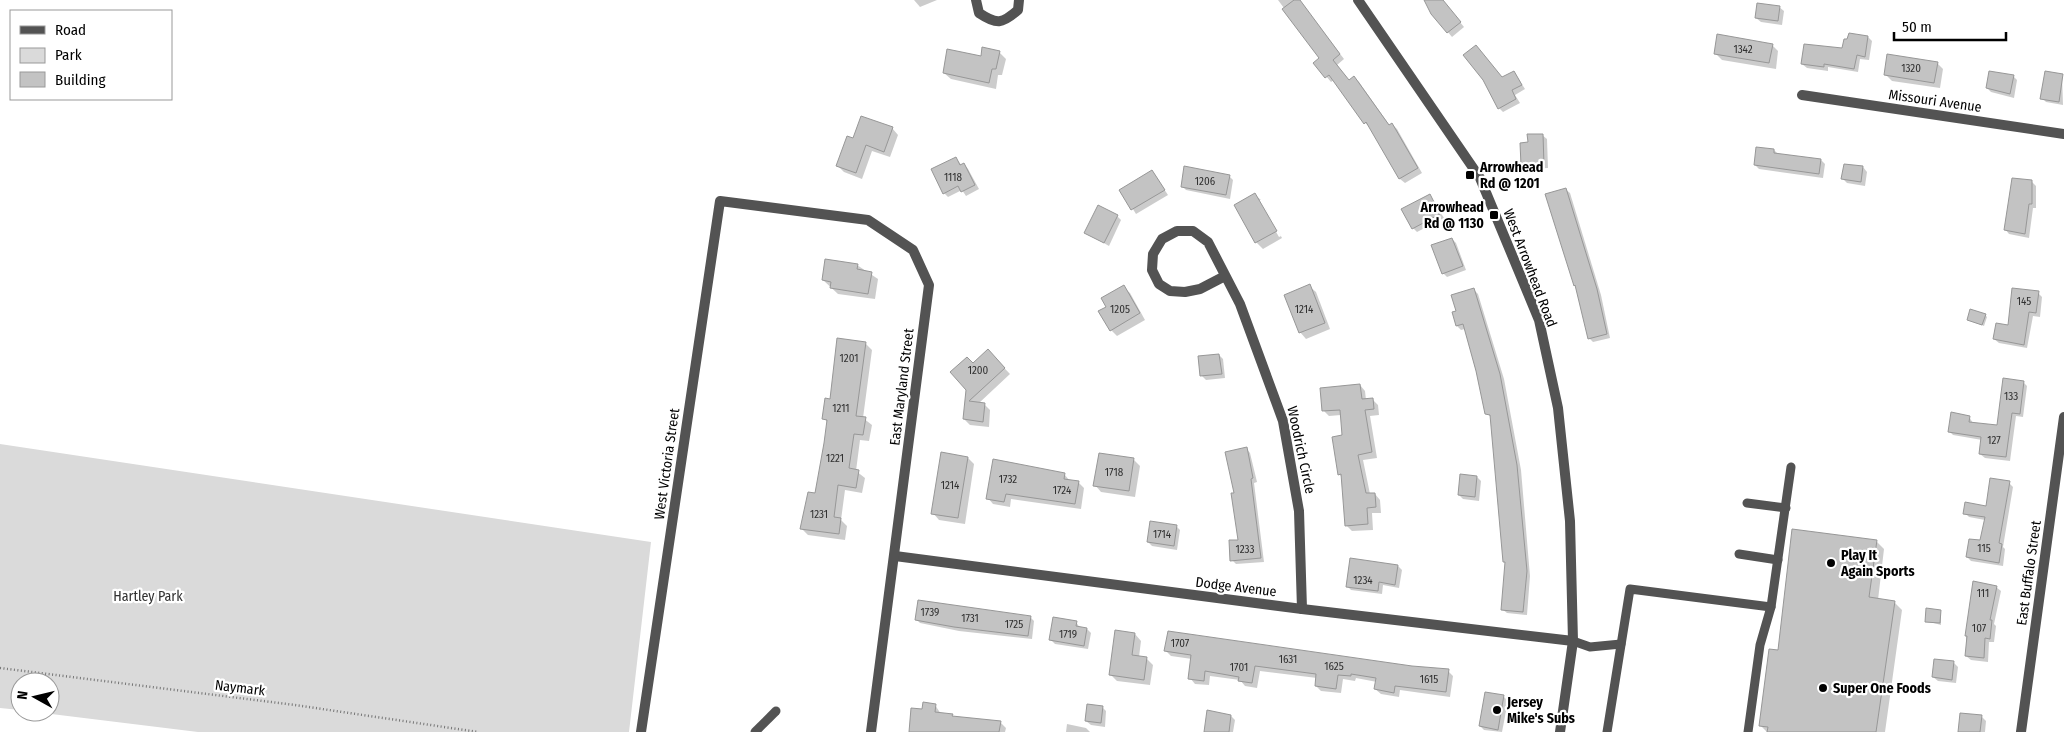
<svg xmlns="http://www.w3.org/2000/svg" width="2064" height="732" font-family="'Fira Sans Condensed',sans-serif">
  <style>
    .green { fill: #dadada }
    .shadow { fill: #0003 }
    .building { fill: #c3c3c3; stroke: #979797 }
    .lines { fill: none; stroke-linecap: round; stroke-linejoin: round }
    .path { stroke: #757575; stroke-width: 2.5; stroke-dasharray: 1 2.5; stroke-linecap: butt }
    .service { stroke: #535353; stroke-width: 9 }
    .minor { stroke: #535353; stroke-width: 10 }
    .tertiary { stroke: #535353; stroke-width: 10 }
    .poi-dot { fill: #000; stroke: #fff; stroke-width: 2 }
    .labels { text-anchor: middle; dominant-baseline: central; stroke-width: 4.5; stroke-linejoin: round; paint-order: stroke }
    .number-label { font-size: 11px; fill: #313131 }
    .street-label { font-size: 14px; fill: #000; stroke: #fff }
    .poi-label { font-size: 14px; font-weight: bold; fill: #000; stroke: #fff; text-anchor: start }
    .park-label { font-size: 14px; fill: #313131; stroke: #fff }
  </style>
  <rect width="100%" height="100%" fill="#fff"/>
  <polygon class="green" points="0,444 651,542 629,732 198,732 35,712 50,712 50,682 20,682 20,710 0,708"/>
  <g class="shadow">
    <polygon points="914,0 937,0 920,7"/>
    <polygon points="1278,0 1299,0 1344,59 1337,65 1349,81 1354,78 1359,82 1390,126 1392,124 1397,129 1422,173 1405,183 1400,179 1370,127 1365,123 1334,80 1331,82 1315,63 1321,58"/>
    <polygon points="1425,0 1442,0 1464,27 1452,37 1432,13"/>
    <polygon points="1779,7 1784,11 1782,25 1761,22 1756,18"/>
    <polygon points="1850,34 1868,37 1872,41 1869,60 1860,59 1858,72 1828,67 1828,71 1807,68 1802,64 1843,49"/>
    <polygon points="1772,45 1778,51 1776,69 1722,60 1715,53"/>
    <polygon points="999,52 1006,59 1002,75 998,75 996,89 951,79 944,73"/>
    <polygon points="1937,63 1943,69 1940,88 1892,81 1885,74"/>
    <polygon points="1514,72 1525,89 1515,95 1520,103 1503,112 1499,108"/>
    <polygon points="2062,75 2063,105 2046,102 2042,98"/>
    <polygon points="2013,76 2017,80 2014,98 1991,92 1987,88"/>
    <polygon points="892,128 898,135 890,157 872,151 862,179 844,172 838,166 854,139"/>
    <polygon points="1542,135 1547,139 1548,168 1526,169 1522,165 1529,143"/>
    <polygon points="1774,150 1778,154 1821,160 1825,164 1823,178 1759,169 1755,165"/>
    <polygon points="956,158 962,166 964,164 968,169 979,189 966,196 962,190 948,197 944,193"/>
    <polygon points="1863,167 1867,172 1865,186 1847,183 1843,179"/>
    <polygon points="1152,171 1168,195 1136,214 1121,190"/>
    <polygon points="1229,176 1233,180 1230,199 1186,190 1182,186"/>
    <polygon points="2032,182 2036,186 2036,208 2033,208 2029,238 2009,234 2005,229"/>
    <polygon points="1565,189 1570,193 1601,295 1610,338 1593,342 1589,338 1575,285"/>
    <polygon points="1255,195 1261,200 1258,200 1279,237 1281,236 1261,200 1282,238 1263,249 1256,242 1235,206"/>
    <polygon points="1430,196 1444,218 1417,232 1413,228"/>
    <polygon points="1117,216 1121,220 1109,246 1086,233"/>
    <polygon points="1452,239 1456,243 1466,270 1447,277 1443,273"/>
    <polygon points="857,265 878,279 875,299 838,294 823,280"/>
    <polygon points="1309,286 1316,292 1330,329 1306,339 1300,332"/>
    <polygon points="1123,287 1130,293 1145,320 1117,336 1111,330 1108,307"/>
    <polygon points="1474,290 1478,294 1504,379 1521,470 1530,576 1527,615 1507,613 1502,609 1506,564 1504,562 1492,418 1487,413 1465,329 1461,330 1457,326 1453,313 1457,312"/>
    <polygon points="2038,293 2042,297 2040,317 2033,316 2027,348 1999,343 1994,339 2009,326"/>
    <polygon points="1985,315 1987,317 1984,326 1968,320"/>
    <polygon points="865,343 872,350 863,418 872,425 869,441 860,440 856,471 865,478 862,493 845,490 841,520 847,526 845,540 808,535 802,529 816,495 828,423 824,418 831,400"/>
    <polygon points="988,351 1010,374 979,403 984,404 990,410 989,427 970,425 964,419 973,365"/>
    <polygon points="1219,355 1223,359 1225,378 1206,380 1202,376"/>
    <polygon points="2023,382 2027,386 2023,417 2016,416 2010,461 1985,458 1980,454 1982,440 1953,435 1949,431 1969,417 1973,423 1998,426"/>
    <polygon points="1360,385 1365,391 1366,400 1372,399 1378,405 1379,415 1370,416 1377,458 1363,460 1370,494 1375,494 1380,500 1381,513 1372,513 1373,530 1352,531 1346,525 1343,478 1339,474 1343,436 1341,415 1329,416 1324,411"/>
    <polygon points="1246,448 1250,453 1257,482 1254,483 1264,562 1236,564 1232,560 1240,541 1235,494"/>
    <polygon points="943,454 968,458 974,464 965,524 939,520 933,513"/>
    <polygon points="1134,460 1140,466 1135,497 1101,492 1095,485"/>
    <polygon points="1064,474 1070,481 1078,482 1084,488 1081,509 1011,499 1010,507 993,504 988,498"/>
    <polygon points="1477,477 1481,481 1479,501 1463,499 1459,495"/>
    <polygon points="2009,483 2013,487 2003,547 2005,549 2003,566 1971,561 1967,557 1981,542 1985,520 1969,517 1965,513 1987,507"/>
    <polygon points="1176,526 1180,530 1177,550 1152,546 1148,542"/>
    <polygon points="1876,541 1884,549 1878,600 1894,602 1902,610 1885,732 1767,732 1760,725 1779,652"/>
    <polygon points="1398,566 1402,570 1399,588 1383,585 1382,594 1351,590 1347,586"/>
    <polygon points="1996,587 2001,591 1994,624 1996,626 1994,642 1989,642 1988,662 1971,660 1966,656 1966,635"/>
    <polygon points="1941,611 1941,625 1926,621"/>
    <polygon points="1030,617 1034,621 1032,639 959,631 920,623 916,619"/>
    <polygon points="1076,622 1080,628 1087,629 1091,633 1088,649 1055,644 1051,640"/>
    <polygon points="1135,634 1141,641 1139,657 1146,658 1153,665 1150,685 1117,681 1110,674"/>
    <polygon points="1166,651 1448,671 1453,676 1450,697 1400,690 1399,697 1381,694 1375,689 1377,682 1356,678 1355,681 1343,679 1341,693 1321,691 1316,686 1317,678 1260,671 1257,688 1245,686 1240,680 1210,676 1209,685 1195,684 1190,678 1192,659 1171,656"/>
    <polygon points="1954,663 1958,667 1956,683 1938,681 1933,677"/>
    <polygon points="1503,696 1508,701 1502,732 1484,730 1480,726"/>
    <polygon points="935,705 941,714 955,717 1000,722 1006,728 1005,732 910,732 923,711"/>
    <polygon points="1102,707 1106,711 1105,727 1091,725 1086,721"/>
    <polygon points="1231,716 1235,720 1233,732 1206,732"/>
    <polygon points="1982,717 1986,721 1985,732 1959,732"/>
    <polygon points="1067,724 1086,728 1090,732 1066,732"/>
  </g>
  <g class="building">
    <polygon points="1294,0 1300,0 1340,54 1333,60 1349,80 1354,76 1389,125 1392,123 1418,168 1399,179 1366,122 1364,124 1329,75 1325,78 1313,63 1319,58 1282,9"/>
    <polygon points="1424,0 1443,0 1461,22 1447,33 1431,14"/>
    <polygon points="1757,3 1780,6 1778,21 1755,18"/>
    <polygon points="1849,33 1868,36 1865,57 1857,55 1854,69 1824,64 1824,67 1801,64 1804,44 1842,48 1844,39 1847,39"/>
    <polygon points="1717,34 1773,44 1769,63 1714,54"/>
    <polygon points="1476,45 1502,77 1514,71 1522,85 1512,90 1516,99 1498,109 1483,80 1463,55"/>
    <polygon points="982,47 1000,51 996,69 992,69 989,83 943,73 947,49 981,56"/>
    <polygon points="1887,54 1938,62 1934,83 1884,75"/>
    <polygon points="1989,71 2014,75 2010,94 1986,88"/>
    <polygon points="2045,71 2063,74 2059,102 2040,99"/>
    <polygon points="861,116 893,127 884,152 866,145 856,173 836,166 847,136 853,138"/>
    <polygon points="1527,134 1543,134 1544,165 1521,165 1520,143 1528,142"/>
    <polygon points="1756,147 1774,149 1774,153 1821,159 1819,174 1754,165"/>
    <polygon points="956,157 960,165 964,163 975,185 961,192 958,186 943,194 931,169"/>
    <polygon points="1844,164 1863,166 1861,182 1841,179"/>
    <polygon points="1184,166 1230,175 1226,195 1181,187"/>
    <polygon points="1152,170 1165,190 1131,210 1119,190"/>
    <polygon points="2012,178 2032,180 2032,204 2029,204 2025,234 2004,230"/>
    <polygon points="1566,188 1597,289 1607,334 1588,339 1575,285 1574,286 1545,194"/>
    <polygon points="1255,193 1277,231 1255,243 1234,205"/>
    <polygon points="1430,194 1440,214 1412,229 1401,209"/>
    <polygon points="1098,205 1118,215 1104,243 1084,233"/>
    <polygon points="1452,238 1463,266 1442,274 1431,245"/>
    <polygon points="825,259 858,264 857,269 872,272 868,294 830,288 831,282 822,280"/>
    <polygon points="1310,284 1325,323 1299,333 1284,295"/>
    <polygon points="1124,285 1140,313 1110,331 1098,311 1106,307 1101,298"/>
    <polygon points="1474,288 1500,374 1517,465 1527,571 1523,612 1501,610 1505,562 1503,562 1490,415 1485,414 1476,371 1463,324 1456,326 1452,312 1456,311 1451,295"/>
    <polygon points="2012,288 2039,291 2036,313 2029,312 2024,345 1993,339 1996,323 2008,325"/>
    <polygon points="1970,309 1986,314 1982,325 1967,320"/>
    <polygon points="837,338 866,342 856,416 866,417 863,435 854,434 849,468 859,470 856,488 838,485 834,517 841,518 839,534 800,529 808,492 815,493 824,443 827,420 822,419 825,398 830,399"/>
    <polygon points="988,349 1005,368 969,401 985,403 983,422 963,419 966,390 950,372 967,357 973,363"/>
    <polygon points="1219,354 1222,374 1200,376 1198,356"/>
    <polygon points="2003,378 2024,381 2020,414 2012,413 2006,457 1979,454 1981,437 1948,432 1951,412 1970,416 1969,422 1997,425"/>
    <polygon points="1360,384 1362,399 1373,398 1374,409 1365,410 1372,452 1358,455 1366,493 1375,493 1376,507 1367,508 1368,524 1345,526 1341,474 1338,475 1332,437 1342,435 1340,410 1322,411 1320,388"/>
    <polygon points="1247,447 1253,478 1251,479 1261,558 1230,561 1229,540 1238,540 1231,493 1234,493 1225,452"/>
    <polygon points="941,452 968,457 958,518 931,514"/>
    <polygon points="1099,453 1134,458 1129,491 1093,486"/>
    <polygon points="993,459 1065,473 1064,479 1079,481 1075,504 1006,494 1004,502 986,499"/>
    <polygon points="1460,474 1477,476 1475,497 1458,495"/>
    <polygon points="1990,478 2010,481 1999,543 2002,544 1999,563 1966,557 1969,539 1980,540 1985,517 1963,514 1965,502 1986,506"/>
    <polygon points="1150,521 1177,525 1174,546 1147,542"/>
    <polygon points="1792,529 1877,540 1869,597 1895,601 1876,732 1767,732 1768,727 1759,726 1769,649 1778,650"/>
    <polygon points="1350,558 1398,565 1395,585 1379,582 1378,591 1346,587"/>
    <polygon points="1973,581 1997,586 1990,620 1992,620 1990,639 1985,638 1984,658 1965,656 1967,636 1965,636"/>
    <polygon points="918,600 1031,616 1028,636 954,627 915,620"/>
    <polygon points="1926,608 1941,610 1940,623 1925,622"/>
    <polygon points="1053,617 1077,621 1076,626 1087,628 1084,646 1049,640"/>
    <polygon points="1115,630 1135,633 1132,655 1147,657 1144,680 1109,675"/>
    <polygon points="1168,631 1412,666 1449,669 1446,692 1395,686 1394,693 1374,689 1376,678 1351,674 1351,676 1338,675 1336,689 1315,686 1316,674 1255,666 1252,683 1238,681 1239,677 1205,671 1204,681 1188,679 1191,655 1164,651"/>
    <polygon points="1934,659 1954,661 1952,680 1932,677"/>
    <polygon points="1485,692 1504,695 1498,730 1479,726"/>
    <polygon points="923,702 936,704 935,712 953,714 952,716 1001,721 999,732 909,732 911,708 922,709"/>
    <polygon points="1087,704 1103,706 1101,723 1085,721"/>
    <polygon points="1207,710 1231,715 1229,732 1204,732"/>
    <polygon points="1960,713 1982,715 1980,732 1958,732"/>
  </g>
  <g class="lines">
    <polyline class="path" points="0,668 295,705 478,732"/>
    <g class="service">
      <polyline points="1747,503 1786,508"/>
      <polyline points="1739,554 1778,560"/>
      <polyline points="1573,641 1590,647 1621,644"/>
      <polyline points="755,732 776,711"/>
      <polyline points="1607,732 1630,589 1771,607"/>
      <polyline points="1748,732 1760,645 1771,607 1791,467"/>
    </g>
    <g class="minor">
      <path d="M976 0 979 13C997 25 1002 24 1018 10L1019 0"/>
      <polyline points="1802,95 2064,134"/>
      <polyline points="1225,276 1200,289 1185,292 1170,291 1159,284 1152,270 1153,254 1162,239 1177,231 1193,231 1208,242 1240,304 1283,421 1299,511 1302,609"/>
      <polyline points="895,556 1302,609 1573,641"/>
      <polyline points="641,732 720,201 868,220 913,250 929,285 871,732"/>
      <polyline points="2021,732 2064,417"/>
    </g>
    <polyline class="tertiary" points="1358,0 1480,178 1539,320 1558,408 1570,521 1573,641 1560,732"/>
  </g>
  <g class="poi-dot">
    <rect x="1465" y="170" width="10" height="10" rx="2.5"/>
    <rect x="1489" y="210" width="10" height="10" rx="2.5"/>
    <circle cx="1831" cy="563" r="5"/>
    <circle cx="1823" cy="688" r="5"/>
    <circle cx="1497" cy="710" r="5"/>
  </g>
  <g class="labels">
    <g class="number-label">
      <text x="1743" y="49">1342</text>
      <text x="1911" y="68">1320</text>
      <text x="953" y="177">1118</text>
      <text x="1205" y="181">1206</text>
      <text x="2024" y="301">145</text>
      <text x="1120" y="309">1205</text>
      <text x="1304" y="309">1214</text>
      <text x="849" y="358">1201</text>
      <text x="978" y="370">1200</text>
      <text x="2011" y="396">133</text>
      <text x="841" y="408">1211</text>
      <text x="1994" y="440">127</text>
      <text x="835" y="458">1221</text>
      <text x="1114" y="472">1718</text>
      <text x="1008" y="479">1732</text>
      <text x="950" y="485">1214</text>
      <text x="1062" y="490">1724</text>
      <text x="819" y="514">1231</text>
      <text x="1162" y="534">1714</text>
      <text x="1984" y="548">115</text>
      <text x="1245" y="549">1233</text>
      <text x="1363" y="580">1234</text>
      <text x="1983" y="593">111</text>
      <text x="930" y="612">1739</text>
      <text x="970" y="618">1731</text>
      <text x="1014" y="624">1725</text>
      <text x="1979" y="628">107</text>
      <text x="1068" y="634">1719</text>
      <text x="1180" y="643">1707</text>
      <text x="1288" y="659">1631</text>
      <text x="1334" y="666">1625</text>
      <text x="1239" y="667">1701</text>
      <text x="1429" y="679">1615</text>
    </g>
    <g class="street-label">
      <text transform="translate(1935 101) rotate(8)">Missouri Avenue</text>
      <text transform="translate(1530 268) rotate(69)">West Arrowhead Road</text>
      <text transform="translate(902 387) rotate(-83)">East Maryland Street</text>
      <text transform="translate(1301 450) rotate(78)">Woodrich Circle</text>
      <text transform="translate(667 464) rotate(-82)">West Victoria Street</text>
      <text transform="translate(2029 573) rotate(-82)">East Buffalo Street</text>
      <text transform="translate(1236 587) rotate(7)">Dodge Avenue</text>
      <text transform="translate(240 688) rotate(7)">Naymark</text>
    </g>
    <g class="poi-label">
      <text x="1480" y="167">Arrowhead<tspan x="1480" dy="16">Rd @ 1201</tspan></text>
      <text x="1484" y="207" text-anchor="end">Arrowhead<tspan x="1484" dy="16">Rd @ 1130</tspan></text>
      <text x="1841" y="555">Play It<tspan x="1841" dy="16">Again Sports</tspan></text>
      <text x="1833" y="688">Super One Foods</text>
      <text x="1507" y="702">Jersey<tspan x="1507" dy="16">Mike's Subs</tspan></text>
    </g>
    <g class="park-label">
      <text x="148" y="596">Hartley Park</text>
    </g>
  </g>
  <rect x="10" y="10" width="162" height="90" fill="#ffffff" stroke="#999999"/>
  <rect x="20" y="26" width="25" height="8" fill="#535353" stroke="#999999"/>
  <text x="55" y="35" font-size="15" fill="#000000">Road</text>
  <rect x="20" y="48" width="25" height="15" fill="#dadada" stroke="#999999"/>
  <text x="55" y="60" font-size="15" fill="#000000">Park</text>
  <rect x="20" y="72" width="25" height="15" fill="#c3c3c3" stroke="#999999"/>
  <text x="55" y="85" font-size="15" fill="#000000">Building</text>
  <g transform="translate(35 697) rotate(278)"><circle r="24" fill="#ffffff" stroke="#999999"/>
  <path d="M0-4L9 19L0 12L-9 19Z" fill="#000000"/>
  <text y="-8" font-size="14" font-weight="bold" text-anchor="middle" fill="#000000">N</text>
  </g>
  <path d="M1894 32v8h112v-8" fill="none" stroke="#000000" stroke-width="2.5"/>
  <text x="1902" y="32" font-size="15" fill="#000000" stroke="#ffffff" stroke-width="4" paint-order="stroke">50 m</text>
</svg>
